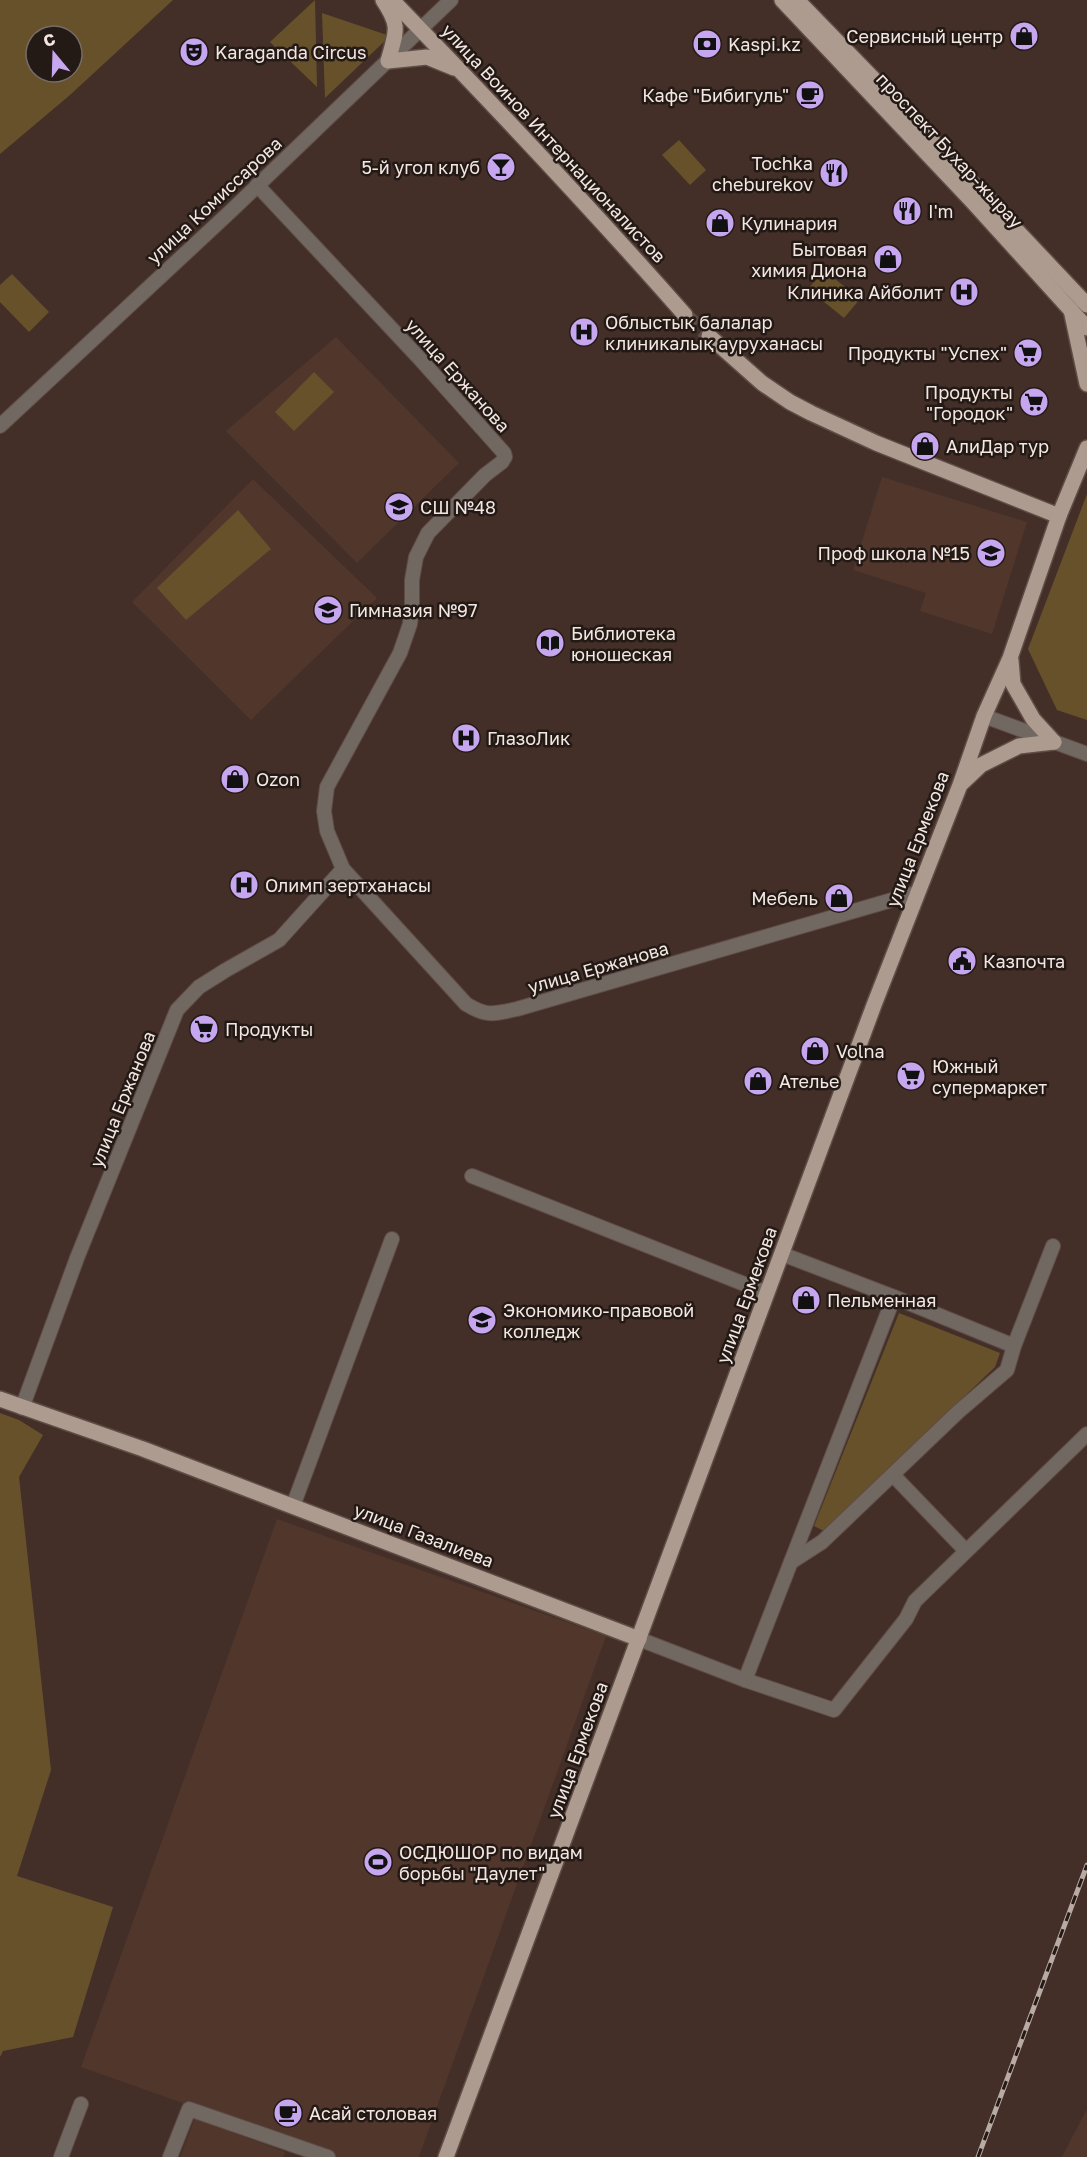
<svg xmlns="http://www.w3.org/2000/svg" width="1087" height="2157" font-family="'Golos Text',sans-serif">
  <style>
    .built { fill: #51362c }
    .green { fill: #67512b; fill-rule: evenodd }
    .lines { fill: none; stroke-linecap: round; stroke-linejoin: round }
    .major-tunnel { stroke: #5e4b44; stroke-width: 15; stroke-dasharray: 15 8; stroke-linecap: butt }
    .minor-casing { stroke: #5f4c46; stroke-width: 16 }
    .major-casing { stroke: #5f4c46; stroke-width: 18 }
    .minor { stroke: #716862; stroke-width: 14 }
    .major { stroke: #ac9b8e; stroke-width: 15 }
    .rail-casing { stroke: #b9aaa4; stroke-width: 5 }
    .rail { stroke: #231a16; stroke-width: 3; stroke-dasharray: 9; stroke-linecap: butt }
    .labels { text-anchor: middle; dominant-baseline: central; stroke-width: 5; stroke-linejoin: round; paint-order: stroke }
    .poi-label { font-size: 18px; fill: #f4e7e2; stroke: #231a16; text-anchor: start }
    .street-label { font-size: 18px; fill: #f4e7e2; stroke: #231a16 }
  </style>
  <rect width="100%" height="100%" fill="#432f28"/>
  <g class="built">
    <polygon points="336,337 459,463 357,563 226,431"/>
    <polygon points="882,477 1027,522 992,634 920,611 926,593 853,570"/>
    <polygon points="253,479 377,598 251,720 132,602"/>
    <polygon points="277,1519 606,1636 419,2157 335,2157 81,2067"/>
    <polygon points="1087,2109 1087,2157 1062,2157"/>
    <polygon points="195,2118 285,2152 283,2157 180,2157"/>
  </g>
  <g class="green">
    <path d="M0 0H173L70 95 0 154ZM36 36H72V72H36Z"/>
    <polygon points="315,0 317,87 270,42"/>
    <polygon points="322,13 390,36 325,98"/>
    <polygon points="679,140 706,170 690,185 662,155"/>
    <polygon points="824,270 860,299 844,318 808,289"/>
    <polygon points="12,274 49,312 29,332 0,302 0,285"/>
    <polygon points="314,372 334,392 294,431 275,412"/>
    <polygon points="1087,494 1087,720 1057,710 1028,649"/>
    <polygon points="238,510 271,549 186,620 157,588"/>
    <polygon points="899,1313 1000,1353 995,1367 824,1531 814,1526"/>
    <polygon points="0,1413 19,1420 43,1435 19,1477 51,1770 17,1876 113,1907 73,2037 3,2051 0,2057"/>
  </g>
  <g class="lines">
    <polyline class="major-tunnel" points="685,315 709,336"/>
    <g class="minor-casing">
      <g id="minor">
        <path d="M257 185 420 359 504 453 505 457 502 462 485 475 428 533 416 557 412 580V608L410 624 400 653 327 787 324 811 327 831 343 869 466 1004C487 1017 493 1014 517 1009L916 893"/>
        <polyline points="0,426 232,210 451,0"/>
        <polyline points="984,716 1087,754"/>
        <polyline points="472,1176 767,1293"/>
        <polyline points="782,1254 894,1297 1014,1346"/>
        <polyline points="22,1408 77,1258 177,1010 199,987 226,970 279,940 343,869"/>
        <polyline points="893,1475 966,1551"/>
        <polyline points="293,1506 392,1239"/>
        <polyline points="791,1562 822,1542 958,1412 1007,1370 1014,1346 1053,1246"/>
        <polyline points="639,1639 745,1680 834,1710 906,1619 915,1601 1087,1434"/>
        <polyline points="745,1680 894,1297"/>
        <polyline points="61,2157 81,2104"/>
        <polyline points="170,2157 189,2109 328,2157"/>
      </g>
    </g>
    <g class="major-casing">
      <g id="major">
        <path d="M383 0C401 27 396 31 388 61L427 57 454 68"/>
        <path d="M392 0C492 103 590 207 685 315"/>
        <polyline points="782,0 972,201 1087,328"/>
        <polyline points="797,0 892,98 1087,305"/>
        <polyline points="1071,310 1087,384"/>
        <polyline points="709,336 762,383 790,402 811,413 876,443 1059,516"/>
        <polyline points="1011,660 1013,684 1033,719 1054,742"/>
        <polyline points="962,783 981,765 1019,746 1054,742"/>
        <polyline points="0,1399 143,1449 639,1639"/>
        <polyline points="446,2157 874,1005 960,785 984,716 1010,658 1059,516 1087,448"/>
      </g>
    </g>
    <use href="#minor" class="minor"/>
    <use href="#major" class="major"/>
    <g class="rail-casing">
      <polyline id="rail" points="978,2157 1087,1865"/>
    </g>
    <use href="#rail" class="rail"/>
  </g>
  <defs>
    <g id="shop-disc" transform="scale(1.5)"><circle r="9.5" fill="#c7a6f0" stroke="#231a16"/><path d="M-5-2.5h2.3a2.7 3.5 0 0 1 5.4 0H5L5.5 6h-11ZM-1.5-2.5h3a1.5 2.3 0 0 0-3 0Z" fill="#111"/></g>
    <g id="bank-disc" transform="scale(1.5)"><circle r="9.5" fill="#c7a6f0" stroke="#231a16"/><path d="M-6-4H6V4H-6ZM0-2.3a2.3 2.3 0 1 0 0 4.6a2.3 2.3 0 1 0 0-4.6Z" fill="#111"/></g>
    <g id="theatre-disc" transform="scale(1.5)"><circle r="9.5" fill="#c7a6f0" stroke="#231a16"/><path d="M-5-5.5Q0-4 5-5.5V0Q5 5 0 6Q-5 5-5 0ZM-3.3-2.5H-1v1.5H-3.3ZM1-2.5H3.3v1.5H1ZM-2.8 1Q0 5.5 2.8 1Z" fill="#111"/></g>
    <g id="cafe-disc" transform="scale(1.5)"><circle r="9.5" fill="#c7a6f0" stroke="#231a16"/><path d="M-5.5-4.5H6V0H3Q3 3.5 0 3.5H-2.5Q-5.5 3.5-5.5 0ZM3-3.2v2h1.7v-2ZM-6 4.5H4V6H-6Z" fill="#111"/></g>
    <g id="bar-disc" transform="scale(1.5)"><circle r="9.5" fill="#c7a6f0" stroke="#231a16"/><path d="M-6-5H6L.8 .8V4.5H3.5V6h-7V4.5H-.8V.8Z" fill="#111"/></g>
    <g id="restaurant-disc" transform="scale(1.5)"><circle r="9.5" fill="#c7a6f0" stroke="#231a16"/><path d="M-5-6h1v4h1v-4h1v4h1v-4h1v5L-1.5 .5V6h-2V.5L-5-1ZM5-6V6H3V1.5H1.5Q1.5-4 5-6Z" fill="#111"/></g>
    <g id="hospital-disc" transform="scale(1.5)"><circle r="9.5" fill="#c7a6f0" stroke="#231a16"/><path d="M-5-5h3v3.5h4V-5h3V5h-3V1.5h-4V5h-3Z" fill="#111"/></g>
    <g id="supermarket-disc" transform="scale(1.5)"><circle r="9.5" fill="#c7a6f0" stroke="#231a16"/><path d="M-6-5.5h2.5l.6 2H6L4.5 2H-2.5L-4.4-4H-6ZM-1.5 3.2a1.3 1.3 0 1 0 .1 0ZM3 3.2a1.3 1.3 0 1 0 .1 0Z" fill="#111"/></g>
    <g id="school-disc" transform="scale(1.5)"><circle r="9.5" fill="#c7a6f0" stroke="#231a16"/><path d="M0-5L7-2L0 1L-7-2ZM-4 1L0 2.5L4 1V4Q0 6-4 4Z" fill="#111"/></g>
    <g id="university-disc" transform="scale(1.5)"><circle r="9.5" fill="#c7a6f0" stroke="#231a16"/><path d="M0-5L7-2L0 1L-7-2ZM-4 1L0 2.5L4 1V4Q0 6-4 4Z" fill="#111"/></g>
    <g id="library-disc" transform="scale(1.5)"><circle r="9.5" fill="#c7a6f0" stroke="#231a16"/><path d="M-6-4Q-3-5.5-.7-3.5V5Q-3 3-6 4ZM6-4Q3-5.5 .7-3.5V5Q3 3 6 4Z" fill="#111"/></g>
    <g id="civic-disc" transform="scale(1.5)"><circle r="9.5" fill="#c7a6f0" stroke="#231a16"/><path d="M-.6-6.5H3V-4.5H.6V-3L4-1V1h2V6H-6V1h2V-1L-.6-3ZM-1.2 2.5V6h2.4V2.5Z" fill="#111"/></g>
    <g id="stadium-disc" transform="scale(1.5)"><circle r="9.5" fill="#c7a6f0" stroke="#231a16"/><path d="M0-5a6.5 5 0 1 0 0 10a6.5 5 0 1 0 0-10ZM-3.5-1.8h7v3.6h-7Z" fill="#111"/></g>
  </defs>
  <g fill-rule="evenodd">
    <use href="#shop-disc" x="1024" y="36"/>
    <use href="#bank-disc" x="707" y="44"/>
    <use href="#theatre-disc" x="194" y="52"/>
    <use href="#cafe-disc" x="810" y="95"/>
    <use href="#bar-disc" x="501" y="167"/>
    <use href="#restaurant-disc" x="834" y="173"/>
    <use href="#restaurant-disc" x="907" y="211"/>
    <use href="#shop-disc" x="720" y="223"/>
    <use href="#shop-disc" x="888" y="259"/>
    <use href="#hospital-disc" x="964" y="292"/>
    <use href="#hospital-disc" x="584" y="332"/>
    <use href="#supermarket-disc" x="1028" y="353"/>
    <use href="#supermarket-disc" x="1034" y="402"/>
    <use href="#shop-disc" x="925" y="446"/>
    <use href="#school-disc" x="399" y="507"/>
    <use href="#university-disc" x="991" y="553"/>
    <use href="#school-disc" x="328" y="610"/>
    <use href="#library-disc" x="550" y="643"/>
    <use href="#hospital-disc" x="466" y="738"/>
    <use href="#shop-disc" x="235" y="779"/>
    <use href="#hospital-disc" x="244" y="885"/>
    <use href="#shop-disc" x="839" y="898"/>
    <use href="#civic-disc" x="962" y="961"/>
    <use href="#supermarket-disc" x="204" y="1029"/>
    <use href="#shop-disc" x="815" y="1051"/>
    <use href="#supermarket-disc" x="911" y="1076"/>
    <use href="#shop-disc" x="758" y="1081"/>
    <use href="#shop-disc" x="806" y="1300"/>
    <use href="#university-disc" x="482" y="1320"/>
    <use href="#stadium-disc" x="378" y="1862"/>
    <use href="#cafe-disc" x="288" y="2113"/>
  </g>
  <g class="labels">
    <g class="poi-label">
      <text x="1003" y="36" text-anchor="end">Сервисный центр</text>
      <text x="728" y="44">Kaspi.kz</text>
      <text x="215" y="52">Karaganda Circus</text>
      <text x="789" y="95" text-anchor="end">Кафе "Бибигуль"</text>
      <text x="813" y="163" text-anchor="end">Tochka<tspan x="813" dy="21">cheburekov</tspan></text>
      <text x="480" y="167" text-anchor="end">5-й угол клуб</text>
      <text x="928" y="211">I'm</text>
      <text x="741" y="223">Кулинария</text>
      <text x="867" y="249" text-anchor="end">Бытовая<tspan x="867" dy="21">химия Диона</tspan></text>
      <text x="943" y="292" text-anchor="end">Клиника Айболит</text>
      <text x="605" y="322">Облыстық балалар<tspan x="605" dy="21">клиникалық ауруханасы</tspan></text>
      <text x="1007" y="353" text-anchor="end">Продукты "Успех"</text>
      <text x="1013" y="392" text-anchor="end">Продукты<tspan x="1013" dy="21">"Городок"</tspan></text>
      <text x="946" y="446">АлиДар тур</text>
      <text x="420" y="507">СШ №48</text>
      <text x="970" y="553" text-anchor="end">Проф школа №15</text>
      <text x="349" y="610">Гимназия №97</text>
      <text x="571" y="633">Библиотека<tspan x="571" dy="21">юношеская</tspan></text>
      <text x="487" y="738">ГлазоЛик</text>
      <text x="256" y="779">Ozon</text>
      <text x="265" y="885">Олимп зертханасы</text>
      <text x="818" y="898" text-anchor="end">Мебель</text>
      <text x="983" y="961">Казпочта</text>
      <text x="225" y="1029">Продукты</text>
      <text x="836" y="1051">Volna</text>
      <text x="932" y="1066">Южный<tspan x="932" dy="21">супермаркет</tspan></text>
      <text x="779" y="1081">Ателье</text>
      <text x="827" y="1300">Пельменная</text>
      <text x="503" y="1310">Экономико-правовой<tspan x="503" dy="21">колледж</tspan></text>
      <text x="399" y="1852">ОСДЮШОР по видам<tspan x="399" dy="21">борьбы "Даулет"</tspan></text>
      <text x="309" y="2113">Асай столовая</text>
    </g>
    <g class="street-label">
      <text transform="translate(554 143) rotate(47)">улица Воинов Интернационалистов</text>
      <text transform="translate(950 150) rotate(47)">проспект Бухар-жырау</text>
      <text transform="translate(214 200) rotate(-43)">улица Комиссарова</text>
      <text transform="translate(458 375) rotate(48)">улица Ержанова</text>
      <text transform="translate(917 839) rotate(-69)">улица Ермекова</text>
      <text transform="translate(598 967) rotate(-16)">улица Ержанова</text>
      <text transform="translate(122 1099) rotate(-68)">улица Ержанова</text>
      <text transform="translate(746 1295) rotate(-70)">улица Ермекова</text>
      <text transform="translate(424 1535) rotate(21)">улица Газалиева</text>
      <text transform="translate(577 1750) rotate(-70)">улица Ермекова</text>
    </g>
  </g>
  <g transform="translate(54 54) rotate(341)"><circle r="28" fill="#231a16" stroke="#776c68" stroke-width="1.5"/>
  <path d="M0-4.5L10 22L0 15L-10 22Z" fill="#c7a6f0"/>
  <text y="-9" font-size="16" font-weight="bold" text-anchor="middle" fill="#f4e7e2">С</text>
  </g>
</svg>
